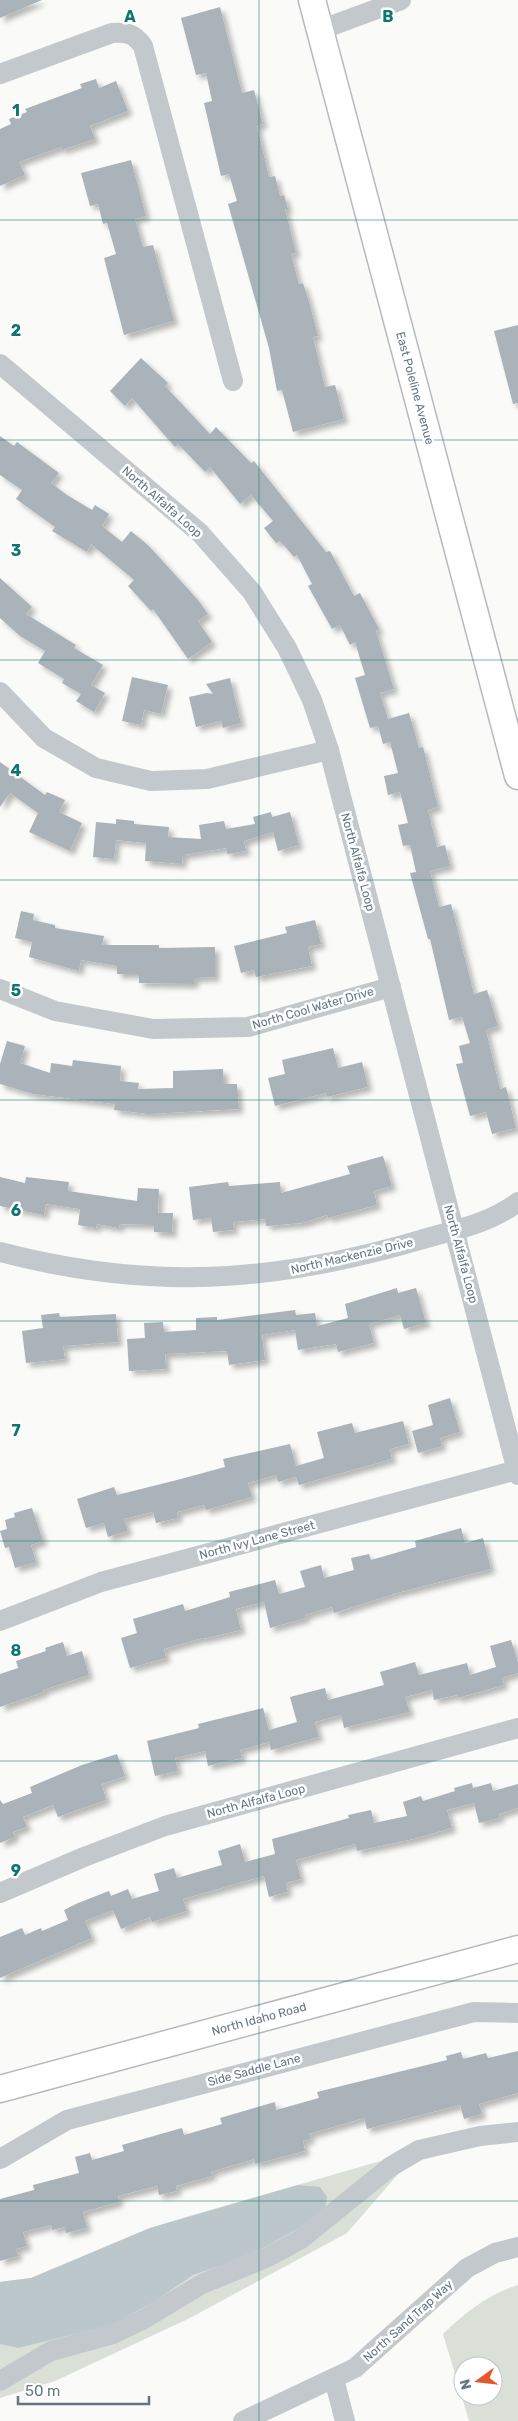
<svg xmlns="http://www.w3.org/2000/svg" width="518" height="2421" font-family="Rubik,sans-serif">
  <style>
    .green { fill: #dadfd7; fill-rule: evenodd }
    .water { fill: #bbc7cb }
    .building { fill: #aab3b9; filter: url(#shadow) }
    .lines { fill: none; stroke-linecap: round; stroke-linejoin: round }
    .major-casing { stroke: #b5babe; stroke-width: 29 }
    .minor { stroke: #c3c8cc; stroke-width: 20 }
    .major { stroke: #fff; stroke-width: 26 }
    .grid { fill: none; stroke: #0f766e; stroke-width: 1; stroke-opacity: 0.55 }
    .labels { text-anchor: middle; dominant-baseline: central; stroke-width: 5; stroke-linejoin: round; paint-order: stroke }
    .street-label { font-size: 12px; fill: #657683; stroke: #fff }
    .grid-label { font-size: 16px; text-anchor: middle; font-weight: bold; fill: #0f766e; stroke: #fff; stroke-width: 5; stroke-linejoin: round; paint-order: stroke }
  </style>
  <defs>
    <filter id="shadow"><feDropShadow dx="4.5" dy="4.5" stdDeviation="2.5" flood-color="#0004"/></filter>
  </defs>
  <rect width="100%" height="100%" fill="#fafaf8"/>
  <g class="green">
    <polygon points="419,2150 347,2233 190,2318 55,2381 0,2398 0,2282 31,2278 150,2228 186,2217"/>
    <path d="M518 2285V2421H469L443 2334C466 2312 487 2295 518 2285ZM463 2366H493V2396H463Z"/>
  </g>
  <polygon class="water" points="298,2185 320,2187 327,2197 325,2208 312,2221 263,2248 223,2265 193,2275 155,2301 111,2325 18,2348 0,2344 0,2282 31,2278 150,2228"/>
  <g class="building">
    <polygon points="0,0 42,0 0,18"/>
    <polygon points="220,7 242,93 254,90 263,124 257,126 269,177 275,176 280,196 284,195 288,209 285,209 296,253 291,254 299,284 303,283 309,302 318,336 313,337 325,387 335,385 344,419 293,432 282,390 277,391 269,348 228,204 237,201 229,174 221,176 204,103 212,101 206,73 196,75 181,18"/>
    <polygon points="96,79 99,88 116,81 128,111 90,126 95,139 62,150 61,147 19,162 25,175 0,186 0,129 11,124 9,119 27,112 25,109 82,88 80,84"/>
    <polygon points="131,160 146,216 135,219 143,247 153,245 174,321 124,335 104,258 116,254 107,223 103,224 98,204 90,206 81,173"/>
    <polygon points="518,325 518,403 513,404 494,331"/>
    <polygon points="141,358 168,383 165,386 210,434 216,427 251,463 254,461 326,552 330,551 354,596 360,593 379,629 376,631 394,689 380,693 388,719 409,713 419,748 423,747 438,807 428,810 437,847 445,845 450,866 430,871 439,907 451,904 474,994 487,990 498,1026 486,1030 500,1089 506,1087 516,1128 492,1134 486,1112 470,1116 456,1064 463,1063 459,1046 470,1043 462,1017 449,1020 430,939 428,939 410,873 416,872 410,845 403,846 398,825 408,823 400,792 388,795 384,776 398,773 390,742 383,744 378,726 370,728 355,678 365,675 355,642 350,645 340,625 332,629 308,586 312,584 297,555 294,557 280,541 276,543 264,528 273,521 251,495 240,504 210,467 205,472 178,444 175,447 132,398 125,406 110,391"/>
    <polygon points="0,436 14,446 17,442 59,473 51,483 67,495 92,510 95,505 109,514 102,526 122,542 131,531 149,546 198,600 208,614 198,621 212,642 188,659 153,609 151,611 128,586 134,580 91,544 87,552 52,531 55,527 16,499 22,490 0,475"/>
    <polygon points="0,578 32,607 26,614 76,645 74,648 103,665 91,685 105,693 94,712 76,701 81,694 62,683 64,679 38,663 45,651 20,636 0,618"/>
    <polygon points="132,677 168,685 161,714 144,710 141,725 122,721"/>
    <polygon points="230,678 241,723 223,728 221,721 196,727 189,697 207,693 213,694 206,684"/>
    <polygon points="0,762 45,795 47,792 65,800 59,812 82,823 70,851 29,832 38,813 10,793 0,807"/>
    <polygon points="271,812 272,817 290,812 299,845 278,851 273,832 244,841 246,851 227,854 226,848 183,855 182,864 145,861 146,843 116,840 114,859 93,857 96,822 116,824 116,819 134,821 134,824 169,827 168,837 201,839 199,825 224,821 226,829 255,824 253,817"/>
    <polygon points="21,911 34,914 33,920 55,925 55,928 104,936 102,945 159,945 159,948 215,947 215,977 194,978 194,984 139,983 139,974 117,974 117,966 81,960 79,971 29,957 32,942 15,938"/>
    <polygon points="315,920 321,944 308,947 312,966 256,977 254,970 241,973 234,946 287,933 285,927"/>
    <polygon points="7,1041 25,1046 20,1063 50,1073 51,1063 72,1066 73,1060 121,1066 120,1081 139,1083 138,1089 173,1088 173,1071 223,1069 224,1084 237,1084 239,1109 149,1114 114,1110 115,1104 33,1094 0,1084 0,1064"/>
    <polygon points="333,1048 338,1068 362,1062 368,1087 327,1097 326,1093 275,1106 268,1078 285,1074 282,1060"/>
    <polygon points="383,1156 392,1186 374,1191 377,1205 328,1218 327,1215 302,1223 266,1226 265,1219 233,1222 234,1230 213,1232 211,1218 193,1220 189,1187 228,1182 229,1186 280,1182 281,1193 350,1174 347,1166"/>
    <polygon points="0,1177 25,1183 26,1177 69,1182 68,1191 137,1201 138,1188 159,1189 158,1213 173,1213 172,1233 154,1232 154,1225 120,1224 119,1228 97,1224 96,1228 78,1225 80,1209 46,1204 44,1215 0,1206"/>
    <polygon points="397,1288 398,1293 416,1288 426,1323 404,1329 400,1315 369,1324 374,1343 338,1352 336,1344 298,1350 295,1330 262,1335 265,1360 229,1365 227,1351 165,1354 166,1369 129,1371 127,1339 145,1338 144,1323 163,1322 164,1332 196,1330 196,1318 217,1317 217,1320 295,1310 296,1315 315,1313 317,1326 348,1318 345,1304"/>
    <polygon points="59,1313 60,1317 116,1314 118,1342 63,1346 65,1359 26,1363 22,1331 43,1328 41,1315"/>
    <polygon points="450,1398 460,1432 440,1438 442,1446 418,1453 412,1431 433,1425 428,1405"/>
    <polygon points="403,1421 409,1444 390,1449 392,1459 299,1485 296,1477 278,1482 276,1475 248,1483 252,1497 206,1510 204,1505 177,1512 178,1518 156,1523 153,1512 124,1519 128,1531 108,1537 104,1523 86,1528 77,1499 114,1487 117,1495 177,1480 225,1467 223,1459 290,1444 296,1466 324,1458 317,1432 352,1423 355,1433"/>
    <polygon points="32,1508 43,1541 31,1545 36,1562 15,1568 9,1547 5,1548 0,1531 7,1529 5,1520 15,1517 14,1513"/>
    <polygon points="461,1528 465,1543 483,1538 491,1569 397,1593 334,1613 332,1607 305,1615 306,1618 270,1628 264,1602 236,1609 241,1630 202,1639 202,1638 164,1649 166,1658 130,1668 121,1638 137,1633 133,1619 183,1604 185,1611 230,1597 229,1592 275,1580 279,1594 305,1587 300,1571 321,1565 324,1578 354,1570 351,1558 369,1554 371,1560 416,1547 415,1541"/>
    <polygon points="511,1640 518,1663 518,1673 502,1678 504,1685 458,1698 457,1695 434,1700 432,1690 405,1697 410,1712 344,1728 341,1715 315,1722 319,1737 271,1750 269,1742 240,1750 242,1758 208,1766 205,1751 175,1758 178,1771 155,1776 147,1741 199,1728 198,1724 263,1708 269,1730 297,1722 290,1697 325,1688 328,1700 384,1685 380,1672 415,1662 419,1675 467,1663 470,1675 496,1667 490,1646"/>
    <polygon points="63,1642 67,1656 82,1651 89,1675 43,1690 44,1692 0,1707 0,1674 18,1668 16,1661 46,1651 45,1648"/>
    <polygon points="117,1754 125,1776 102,1784 106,1800 58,1817 53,1805 23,1817 27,1827 13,1832 15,1837 0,1843 0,1800 3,1804 32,1793 30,1787 82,1765"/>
    <polygon points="472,1783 473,1788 491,1783 493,1791 518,1784 518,1808 499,1814 500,1818 479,1823 474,1803 447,1810 452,1828 413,1839 357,1851 355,1844 296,1860 301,1879 286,1883 288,1892 269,1897 264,1876 183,1899 187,1911 152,1922 150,1917 121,1929 113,1910 85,1921 92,1938 0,1978 0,1937 22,1928 25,1935 41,1928 42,1931 68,1920 64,1910 78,1903 109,1891 111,1896 128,1889 132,1899 159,1891 154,1874 174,1868 177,1878 222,1865 218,1851 240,1844 245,1862 275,1854 272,1839 349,1818 348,1815 371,1810 374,1823 407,1816 403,1802 421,1796 423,1801 455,1791 454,1788"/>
    <polygon points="518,2051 518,2093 479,2104 482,2114 464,2119 460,2105 367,2129 364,2118 309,2134 311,2139 303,2141 305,2151 255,2164 254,2159 211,2172 212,2176 176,2186 177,2191 159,2195 157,2186 118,2196 119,2202 83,2212 87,2228 66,2233 65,2227 52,2230 51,2225 23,2232 27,2246 16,2249 18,2256 0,2261 0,2199 34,2190 33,2185 79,2173 75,2157 90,2153 92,2160 124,2151 122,2145 182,2128 184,2135 222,2124 220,2118 261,2106 275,2102 276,2110 319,2098 317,2092 447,2060 446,2056 461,2052 463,2059 486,2053 488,2058"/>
  </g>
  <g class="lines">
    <g class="major-casing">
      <g id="major">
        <polyline points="312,0 518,776"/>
        <polyline points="0,2089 518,1949"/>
      </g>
    </g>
    <g class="minor">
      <polyline points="320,30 401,0"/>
      <path d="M0 74 112 33C126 32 134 33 143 46L233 381"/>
      <polyline points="0,364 200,533 252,592 287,648 312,700 329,750 518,1475"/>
      <polyline points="0,692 44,738 96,768 151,781 207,779 329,750"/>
      <polyline points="0,989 55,1011 153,1029 248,1027 391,987"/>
      <path d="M0 1252C149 1291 273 1283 420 1240 454 1230 489 1224 518 1202"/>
      <polyline points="0,1621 101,1582 517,1470"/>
      <polyline points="0,1893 84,1857 165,1826 518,1728"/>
      <polyline points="0,2159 67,2120 474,2012 518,2013"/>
      <polyline points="334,2379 345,2421"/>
      <polyline points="0,2381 51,2351 113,2334 144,2319 202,2284 268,2257 301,2239 390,2167 419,2150 480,2136 518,2132"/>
      <polyline points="243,2421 355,2368 467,2268 495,2253 518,2247"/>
    </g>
    <use href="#major" class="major"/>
  </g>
  <path class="grid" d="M259 0V2421M0 220H518M0 440H518M0 660H518M0 880H518M0 1100H518M0 1321H518M0 1541H518M0 1761H518M0 1981H518M0 2201H518"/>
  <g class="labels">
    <g class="street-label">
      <text transform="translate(415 388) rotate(75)">East Poleline Avenue</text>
      <text transform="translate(162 502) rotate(41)">North Alfalfa Loop</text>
      <text transform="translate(358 862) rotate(75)">North Alfalfa Loop</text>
      <text transform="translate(313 1008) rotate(-16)">North Cool Water Drive</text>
      <text transform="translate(461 1254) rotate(75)">North Alfalfa Loop</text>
      <text transform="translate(352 1256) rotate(-13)">North Mackenzie Drive</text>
      <text transform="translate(257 1540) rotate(-15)">North Ivy Lane Street</text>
      <text transform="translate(256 1801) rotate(-15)">North Alfalfa Loop</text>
      <text transform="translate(259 2019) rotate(-15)">North Idaho Road</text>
      <text transform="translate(254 2070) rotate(-15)">Side Saddle Lane</text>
      <text transform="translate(408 2321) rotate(-42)">North Sand Trap Way</text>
    </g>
  </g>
  <g class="grid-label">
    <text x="130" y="22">A</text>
    <text x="388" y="22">B</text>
    <text x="16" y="116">1</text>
    <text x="16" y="336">2</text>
    <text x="16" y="556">3</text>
    <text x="16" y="776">4</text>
    <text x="16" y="996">5</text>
    <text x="16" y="1216">6</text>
    <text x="16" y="1436">7</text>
    <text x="16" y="1656">8</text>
    <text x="16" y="1876">9</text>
  </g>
  <g transform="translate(478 2381) rotate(255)"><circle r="24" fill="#ffffff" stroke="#c1c8cd"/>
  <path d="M0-4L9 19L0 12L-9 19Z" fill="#e4572e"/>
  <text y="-8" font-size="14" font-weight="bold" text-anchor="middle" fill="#657683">N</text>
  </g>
  <path d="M18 2396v8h131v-8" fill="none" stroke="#657683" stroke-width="2.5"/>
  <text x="25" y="2396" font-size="15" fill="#657683" stroke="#ffffff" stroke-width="4" paint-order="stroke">50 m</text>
</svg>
